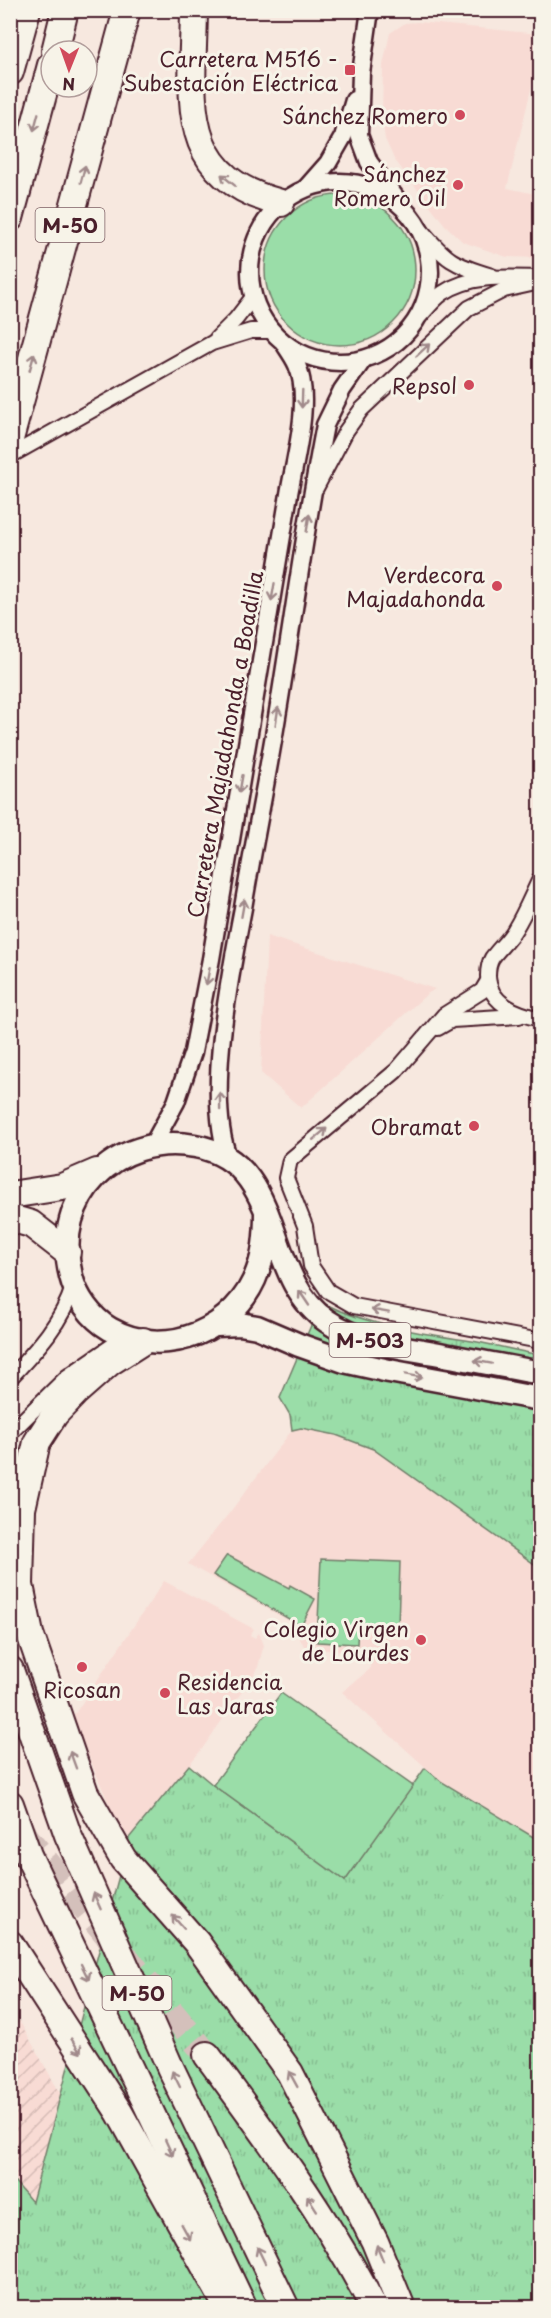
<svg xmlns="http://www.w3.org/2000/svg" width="551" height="2318" font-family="'Playpen Sans',sans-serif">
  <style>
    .built { fill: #f8dbd4 }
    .industrial { fill: url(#industrial-furrows) }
    .grass { fill: url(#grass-tufts); stroke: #727e6a; stroke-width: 1.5 }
    .garden { fill: #9adda8; stroke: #727e6a; stroke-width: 1.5 }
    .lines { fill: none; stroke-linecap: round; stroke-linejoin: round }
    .motorway-tunnel { stroke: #d4c0bb; stroke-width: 26; stroke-dasharray: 26 13; stroke-linecap: butt }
    .minor-casing { stroke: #4a1f2b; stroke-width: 18 }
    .tertiary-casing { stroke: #4a1f2b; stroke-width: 21 }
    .trunk-casing { stroke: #4a1f2b; stroke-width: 27 }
    .motorway-casing { stroke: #4a1f2b; stroke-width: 30 }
    .minor { stroke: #f7f3e8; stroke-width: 14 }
    .tertiary { stroke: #f7f3e8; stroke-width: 16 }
    .trunk { stroke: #f7f3e8; stroke-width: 22 }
    .motorway { stroke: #f7f3e8; stroke-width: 26 }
    .oneway { stroke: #a0898a }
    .poi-dot { fill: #d1495b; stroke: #f7f3e8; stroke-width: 2 }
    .labels { text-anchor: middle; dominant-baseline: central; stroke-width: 6; stroke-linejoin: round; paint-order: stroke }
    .shield { fill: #f7f3e8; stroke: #7e5f64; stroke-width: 1.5 }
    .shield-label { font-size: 20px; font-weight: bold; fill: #4a1f2b }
    .poi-label { font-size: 21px; fill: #4a1f2b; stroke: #f7f3e8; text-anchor: end }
    .street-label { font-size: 21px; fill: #4a1f2b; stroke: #f7f3e8 }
  </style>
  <defs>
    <pattern id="industrial-furrows" width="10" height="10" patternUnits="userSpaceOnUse" patternTransform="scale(1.5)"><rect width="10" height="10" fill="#f8dbd4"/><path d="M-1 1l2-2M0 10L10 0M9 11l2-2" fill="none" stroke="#d6bcb6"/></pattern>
    <pattern id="grass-tufts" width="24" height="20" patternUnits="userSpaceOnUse" patternTransform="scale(1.5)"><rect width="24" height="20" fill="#9adda8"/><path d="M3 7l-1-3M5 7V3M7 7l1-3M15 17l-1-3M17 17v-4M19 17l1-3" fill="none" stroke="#86bd91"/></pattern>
  </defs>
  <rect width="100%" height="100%" fill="#f7e8df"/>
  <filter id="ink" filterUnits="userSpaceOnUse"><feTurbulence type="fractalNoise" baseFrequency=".0167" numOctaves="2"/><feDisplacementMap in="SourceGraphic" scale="12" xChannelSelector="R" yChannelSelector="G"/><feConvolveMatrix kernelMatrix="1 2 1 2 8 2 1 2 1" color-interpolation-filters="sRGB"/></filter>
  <g filter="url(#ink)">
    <g class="built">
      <polygon points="418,22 540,34 540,52 507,188 540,195 540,258 507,257 463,242 445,225 394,159 385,139 382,119 383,65 390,33 405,23"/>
      <polygon points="267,936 435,989 427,994 301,1108 261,1073"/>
      <polygon points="301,1428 336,1435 373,1449 540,1568 540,1841 442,1782 342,1692 370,1669 370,1652 306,1649 295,1631 298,1626 188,1564 230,1512 292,1430"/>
      <polygon points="164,1581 254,1629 250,1635 255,1638 259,1633 264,1645 257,1670 202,1749 129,1838 112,1811 82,1741 74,1715"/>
    </g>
    <polygon class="industrial" points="10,2004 61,2095 32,2202 11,2176"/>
    <g class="grass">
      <path d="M321 1302C369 1326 419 1333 472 1341 495 1345 518 1351 540 1355V1568L373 1449 336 1435 301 1428 292 1430 290 1415 280 1398Z"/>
      <polygon points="189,1765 213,1785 345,1881 425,1768 442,1782 540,1841 540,2307 11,2307 10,2176 32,2202 129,1838"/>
    </g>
    <g class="garden">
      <circle cx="340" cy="270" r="75"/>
      <polygon points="227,1555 289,1588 290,1585 315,1599 301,1626 213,1575"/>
      <polygon points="321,1559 400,1562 398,1628 358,1626 357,1644 317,1642"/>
      <polygon points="281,1693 413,1786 345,1881 213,1785"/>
    </g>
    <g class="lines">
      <polyline class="motorway-tunnel" points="21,1831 207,2055"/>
      <g class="minor-casing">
        <g id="minor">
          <path d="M420 229C447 261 452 264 492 276"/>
          <path d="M420 316C427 309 434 299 443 293 470 275 503 277 534 278"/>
          <polyline points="217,338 236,319 253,297"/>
          <polyline points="10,456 212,343 251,331 271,331"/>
          <polyline points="316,488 346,431 361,410 469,308 504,290 540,282"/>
          <path d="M540 879C532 895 525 913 515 929 509 940 499 948 492 958 489 963 488 970 488 976 489 1004 517 1014 540 1019"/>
          <polyline points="488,981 482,991 444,1015 396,1071 290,1160 286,1178 305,1226 311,1266 328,1291 354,1306 540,1341"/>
          <polyline points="438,1028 452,1020 519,1016"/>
          <path d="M10 1378C36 1350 62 1323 73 1287"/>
          <polyline points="10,1433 67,1377 125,1337"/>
        </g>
      </g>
      <g class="tertiary-casing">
        <g id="tertiary">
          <polyline points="370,10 361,73 359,135 369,162 396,198"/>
          <circle cx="340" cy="272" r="90"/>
          <polyline points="306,188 328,163 343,137 354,100"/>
          <path d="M152 1146 176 1102 193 1052 211 959 289 494C295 458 312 399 297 365 294 358 289 351 285 345"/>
          <path d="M229 1159C204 1098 231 972 243 908 253 848 265 789 275 729 292 628 305 526 325 425L342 390 363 360"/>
        </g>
      </g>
      <g class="trunk-casing">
        <g id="trunk">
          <path d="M266 1212C266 1232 265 1252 258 1270 238 1329 166 1361 110 1329 91 1318 76 1297 71 1276 51 1197 116 1132 195 1146 287 1162 261 1277 327 1321 359 1343 397 1346 434 1353 470 1360 505 1366 540 1373"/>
          <polyline points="217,1325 240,1324 257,1327 299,1345 344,1361 389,1371 540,1399"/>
        </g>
      </g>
      <g class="motorway-casing">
        <g id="motorway">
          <path d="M194 10C193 99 175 176 281 203"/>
          <polyline points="55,51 65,10"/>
          <polyline points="10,72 27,10"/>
          <polyline points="10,218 51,65"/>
          <polyline points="10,439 127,10"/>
          <polyline points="10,1195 62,1187 97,1172"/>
          <polyline points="10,1218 31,1224 67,1252"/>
          <polyline points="143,1341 110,1362 76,1392 55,1414 37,1442 22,1509 20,1585 30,1634 85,1793 123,1859 197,1943 290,2073 375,2242 402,2308"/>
          <polyline points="10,1670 68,1835 170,2067 286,2308"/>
          <polyline points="10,1804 28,1855 244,2308"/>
          <polyline points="10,1944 119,2112 224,2301"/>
          <path d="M207 2055C267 2136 327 2217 374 2308"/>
        </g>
      </g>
      <use href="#minor" class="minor"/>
      <use href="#tertiary" class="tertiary"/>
      <use href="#trunk" class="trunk"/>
      <use href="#motorway" class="motorway"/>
    </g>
    <defs><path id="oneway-shaft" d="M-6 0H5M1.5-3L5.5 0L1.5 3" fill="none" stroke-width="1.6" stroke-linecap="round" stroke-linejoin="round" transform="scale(1.5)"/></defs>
    <g class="oneway">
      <use href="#oneway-shaft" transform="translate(36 122) rotate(105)"/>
      <use href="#oneway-shaft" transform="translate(83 174) rotate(-75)"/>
      <use href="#oneway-shaft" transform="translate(228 180) rotate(-141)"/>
      <use href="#oneway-shaft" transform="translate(423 350) rotate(-43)"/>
      <use href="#oneway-shaft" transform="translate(32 362) rotate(-74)"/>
      <use href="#oneway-shaft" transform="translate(302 399) rotate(92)"/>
      <use href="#oneway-shaft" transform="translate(308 523) rotate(-81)"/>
      <use href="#oneway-shaft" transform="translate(273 592) rotate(100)"/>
      <use href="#oneway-shaft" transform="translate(277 716) rotate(-81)"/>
      <use href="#oneway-shaft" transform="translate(241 784) rotate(100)"/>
      <use href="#oneway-shaft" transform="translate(243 908) rotate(-80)"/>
      <use href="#oneway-shaft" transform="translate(208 976) rotate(101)"/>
      <use href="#oneway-shaft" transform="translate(220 1101) rotate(-91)"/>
      <use href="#oneway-shaft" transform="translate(320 1134) rotate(-40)"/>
      <use href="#oneway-shaft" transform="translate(304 1298) rotate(-124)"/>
      <use href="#oneway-shaft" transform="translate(380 1311) rotate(-170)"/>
      <use href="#oneway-shaft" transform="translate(483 1362) rotate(-170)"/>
      <use href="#oneway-shaft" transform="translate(414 1376) rotate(10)"/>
      <use href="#oneway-shaft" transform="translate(73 1760) rotate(-110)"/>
      <use href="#oneway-shaft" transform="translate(97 1901) rotate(-114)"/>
      <use href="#oneway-shaft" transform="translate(178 1922) rotate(-131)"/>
      <use href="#oneway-shaft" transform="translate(85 1972) rotate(64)"/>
      <use href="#oneway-shaft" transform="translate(76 2046) rotate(57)"/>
      <use href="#oneway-shaft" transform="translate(176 2079) rotate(-116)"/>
      <use href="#oneway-shaft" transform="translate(293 2079) rotate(-119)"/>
      <use href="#oneway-shaft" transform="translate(169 2148) rotate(65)"/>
      <use href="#oneway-shaft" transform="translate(312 2203) rotate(-123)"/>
      <use href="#oneway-shaft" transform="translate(186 2232) rotate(61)"/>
      <use href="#oneway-shaft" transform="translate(380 2253) rotate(-112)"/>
      <use href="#oneway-shaft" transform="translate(261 2255) rotate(-116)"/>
    </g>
  </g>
  <g class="poi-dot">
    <rect x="344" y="64" width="12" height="12" rx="3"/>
    <circle cx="460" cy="115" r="6"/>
    <circle cx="458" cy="185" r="6"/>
    <circle cx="469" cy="385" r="6"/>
    <circle cx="497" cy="586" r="6"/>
    <circle cx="474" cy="1126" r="6"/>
    <circle cx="421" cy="1640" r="6"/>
    <circle cx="82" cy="1667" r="6"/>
    <circle cx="165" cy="1693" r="6"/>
  </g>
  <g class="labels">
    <g class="shield">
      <rect x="35.5" y="208" width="69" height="34" rx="4.5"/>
      <rect x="329.5" y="1323" width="81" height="34" rx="4.5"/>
      <rect x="102.5" y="1976" width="69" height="34" rx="4.5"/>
    </g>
    <g class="shield-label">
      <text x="70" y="225">M-50</text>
      <text x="370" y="1340">M-503</text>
      <text x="137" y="1993">M-50</text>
    </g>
    <g class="poi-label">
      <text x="338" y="58">Carretera M516 -<tspan x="338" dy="24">Subestación Eléctrica</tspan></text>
      <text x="448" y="115">Sánchez Romero</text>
      <text x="446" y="173">Sánchez<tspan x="446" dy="24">Romero Oil</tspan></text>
      <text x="457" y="385">Repsol</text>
      <text x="485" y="574">Verdecora<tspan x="485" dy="24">Majadahonda</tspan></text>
      <text x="462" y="1126">Obramat</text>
      <text x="409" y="1628">Colegio Virgen<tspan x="409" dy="24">de Lourdes</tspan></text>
      <text x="177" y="1681" text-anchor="start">Residencia<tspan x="177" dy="24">Las Jaras</tspan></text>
      <text x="82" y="1689" text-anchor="middle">Ricosan</text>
    </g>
    <g class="street-label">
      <text transform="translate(224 744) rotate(-80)">Carretera Majadahonda a Boadilla</text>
    </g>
  </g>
  <rect width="551" height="2318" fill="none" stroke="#f7f3e8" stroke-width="36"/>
  <rect x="18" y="18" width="515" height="2282" fill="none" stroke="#4a1f2b" stroke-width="2" filter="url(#ink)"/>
  <g transform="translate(69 69) rotate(181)"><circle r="28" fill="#f7f3e8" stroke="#b29e9c" stroke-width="1.5"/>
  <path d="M0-4.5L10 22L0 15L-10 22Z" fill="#d1495b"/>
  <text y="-9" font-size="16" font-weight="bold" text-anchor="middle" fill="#4a1f2b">N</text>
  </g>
</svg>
